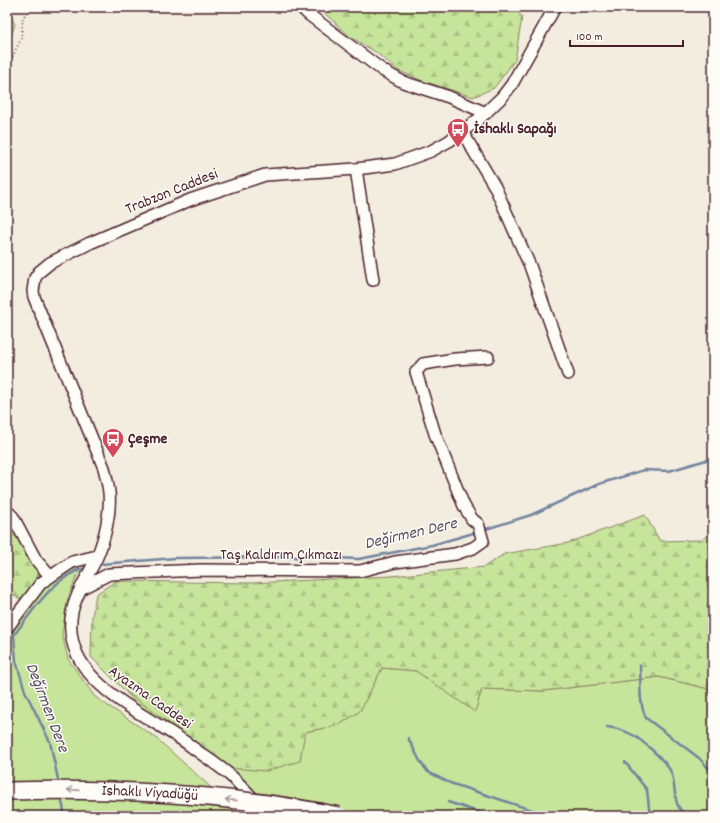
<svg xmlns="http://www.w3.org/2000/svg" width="720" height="823" font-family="Dekko,sans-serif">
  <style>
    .grass { fill: #c7e49b; stroke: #888263 }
    .forest { fill: url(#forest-firs); stroke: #888263 }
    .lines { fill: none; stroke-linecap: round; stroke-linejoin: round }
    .stream { stroke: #73839f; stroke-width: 2.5 }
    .minor-casing { stroke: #4a1f2b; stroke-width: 14 }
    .path { stroke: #4a1f2b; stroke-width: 1.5; stroke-dasharray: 1 3; stroke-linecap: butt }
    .minor { stroke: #fdfcf7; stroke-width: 11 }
    .highway-bridge-casing { stroke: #4a1f2b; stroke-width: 20; stroke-linecap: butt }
    .highway-bridge { stroke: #fdfcf7; stroke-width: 17 }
    .oneway { stroke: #ac999b }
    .labels { text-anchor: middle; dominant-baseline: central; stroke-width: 3; stroke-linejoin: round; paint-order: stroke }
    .poi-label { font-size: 16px; font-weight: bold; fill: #4a1f2b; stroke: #fdfcf7; text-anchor: start }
    .street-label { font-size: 16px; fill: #4a1f2b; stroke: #fdfcf7 }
    .water-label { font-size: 17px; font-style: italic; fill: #5e5165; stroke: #fdfcf7 }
  </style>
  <defs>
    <pattern id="forest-firs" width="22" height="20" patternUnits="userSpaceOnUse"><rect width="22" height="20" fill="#c7e49b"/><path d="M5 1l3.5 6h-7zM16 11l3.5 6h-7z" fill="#acc386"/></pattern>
  </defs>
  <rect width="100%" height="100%" fill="#f2eddf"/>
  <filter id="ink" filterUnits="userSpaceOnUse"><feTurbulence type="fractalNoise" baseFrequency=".025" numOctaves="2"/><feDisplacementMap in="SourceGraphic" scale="8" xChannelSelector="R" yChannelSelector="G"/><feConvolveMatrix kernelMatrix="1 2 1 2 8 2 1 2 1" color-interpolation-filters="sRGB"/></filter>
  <g filter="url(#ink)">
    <g class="grass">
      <polygon points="80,568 68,598 62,634 68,659 95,697 155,737 217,793 238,816 7,816 7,687 9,686 7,681 7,662 15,626 33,597 65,571"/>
      <polygon points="382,668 416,671 475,711 482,689 543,691 659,677 705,688 713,693 713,816 417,816 406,813 405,816 268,816 211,764 149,717 125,691 231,768 305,732 339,725 360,711"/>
    </g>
    <g class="forest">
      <polygon points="318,7 514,7 522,17 515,60 494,88 473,97 423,81 399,71 374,51 349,36"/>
      <polygon points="7,8 15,25 7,44"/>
      <polygon points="7,511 36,560 41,583 25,602 7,591"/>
      <polygon points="645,515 660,541 702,540 713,530 713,693 705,688 659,677 543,691 482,689 475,712 416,671 382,668 360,711 339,725 305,732 300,761 266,771 231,768 125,691 91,657 92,617 96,594 116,581 252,583 391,576 484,567 504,554 568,543"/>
    </g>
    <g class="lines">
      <g class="stream">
        <polyline points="483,530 531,515 599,484 644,470 669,471 713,458"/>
        <polyline points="101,564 175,558 309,557 359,559 432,545 477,532"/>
        <path d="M640 665C641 683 638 701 646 718L699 758 713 773"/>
        <path d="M607 727C615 728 623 730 631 734 641 739 666 761 671 772 677 787 671 808 688 816"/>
        <polyline points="408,738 421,763 428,772 450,783 541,813 545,816"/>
        <polyline points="625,762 647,790 650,816"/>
        <path d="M59 784 50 742 25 691 16 661 14 635C32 612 55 575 85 568"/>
        <polyline points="61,797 65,816"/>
        <polyline points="448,802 490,816"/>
      </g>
      <g class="minor-casing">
        <g id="minor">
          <polyline points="301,7 308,14 382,70 403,82 449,97 486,113"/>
          <polyline points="463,133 495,187 530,266 568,374"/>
          <polyline points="356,169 373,280"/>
          <polyline points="7,511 13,517 36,560 50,576"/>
          <polyline points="82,588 109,574 201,570 360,571 395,562 455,554 473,548 483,541 478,524 472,519 464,506 435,434 416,372 423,364 455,359 488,357"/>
          <polyline points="7,628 41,583 72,562 97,556"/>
          <path d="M269 816C257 803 245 789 232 777 219 765 202 755 188 744 144 712 59 681 72 612 76 592 89 575 97 557 105 538 111 512 109 492 108 484 106 476 104 468L34 297 33 291 35 278 39 272 50 263 90 243 190 200 265 175 356 169 395 164 431 151 449 141 479 119 502 97 512 84 555 7"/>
        </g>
      </g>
      <g class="path">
        <polyline points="74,7 90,11 102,7"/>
        <polyline points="7,68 21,39 23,17 32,7"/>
      </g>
      <use href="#minor" class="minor"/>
      <g class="highway-bridge-casing">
        <g id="highway-bridge">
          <path id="s1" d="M7 791C118 788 230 794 339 816"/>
        </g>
      </g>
      <use href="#highway-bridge" class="highway-bridge"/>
    </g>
    <defs><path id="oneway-shaft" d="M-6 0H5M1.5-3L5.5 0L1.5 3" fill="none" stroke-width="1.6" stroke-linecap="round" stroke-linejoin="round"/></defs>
    <g class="oneway">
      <use href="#oneway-shaft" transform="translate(73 790) rotate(-179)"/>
      <use href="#oneway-shaft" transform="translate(231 800) rotate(-174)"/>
    </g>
  </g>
  <defs>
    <g id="bus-pin" transform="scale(1.15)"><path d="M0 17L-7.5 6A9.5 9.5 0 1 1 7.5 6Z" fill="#d1495b" stroke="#fdfcf7"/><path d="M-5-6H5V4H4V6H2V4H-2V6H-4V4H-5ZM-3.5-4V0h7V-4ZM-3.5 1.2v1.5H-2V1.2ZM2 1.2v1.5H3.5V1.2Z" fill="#fff"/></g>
  </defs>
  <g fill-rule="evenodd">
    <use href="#bus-pin" x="458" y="129"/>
    <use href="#bus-pin" x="113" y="439"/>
  </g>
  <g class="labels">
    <g class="poi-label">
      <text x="474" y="129">İshaklı Sapağı</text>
      <text x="128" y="439">Çeşme</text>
    </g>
    <g class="street-label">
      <text transform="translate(172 192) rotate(-22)">Trabzon Caddesi</text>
      <text x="281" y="555">Taş Kaldırım Çıkmazı</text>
      <text transform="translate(150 698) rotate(35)">Ayazma Caddesi</text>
      <text stroke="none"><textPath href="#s1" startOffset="143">İshaklı Viyadüğü</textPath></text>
    </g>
    <g class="water-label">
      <text transform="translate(411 535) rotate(-13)">Değirmen Dere</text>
      <text transform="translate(46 708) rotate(69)">Değirmen Dere</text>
    </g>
  </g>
  <rect width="720" height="823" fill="none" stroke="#fdfcf7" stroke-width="24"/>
  <rect x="12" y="12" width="696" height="799" fill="none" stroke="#4a1f2b" stroke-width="1.5" filter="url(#ink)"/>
  <path d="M570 40v6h113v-6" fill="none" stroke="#4a1f2b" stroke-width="2"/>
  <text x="576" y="40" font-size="12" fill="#4a1f2b" stroke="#fdfcf7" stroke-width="3" paint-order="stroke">100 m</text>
</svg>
